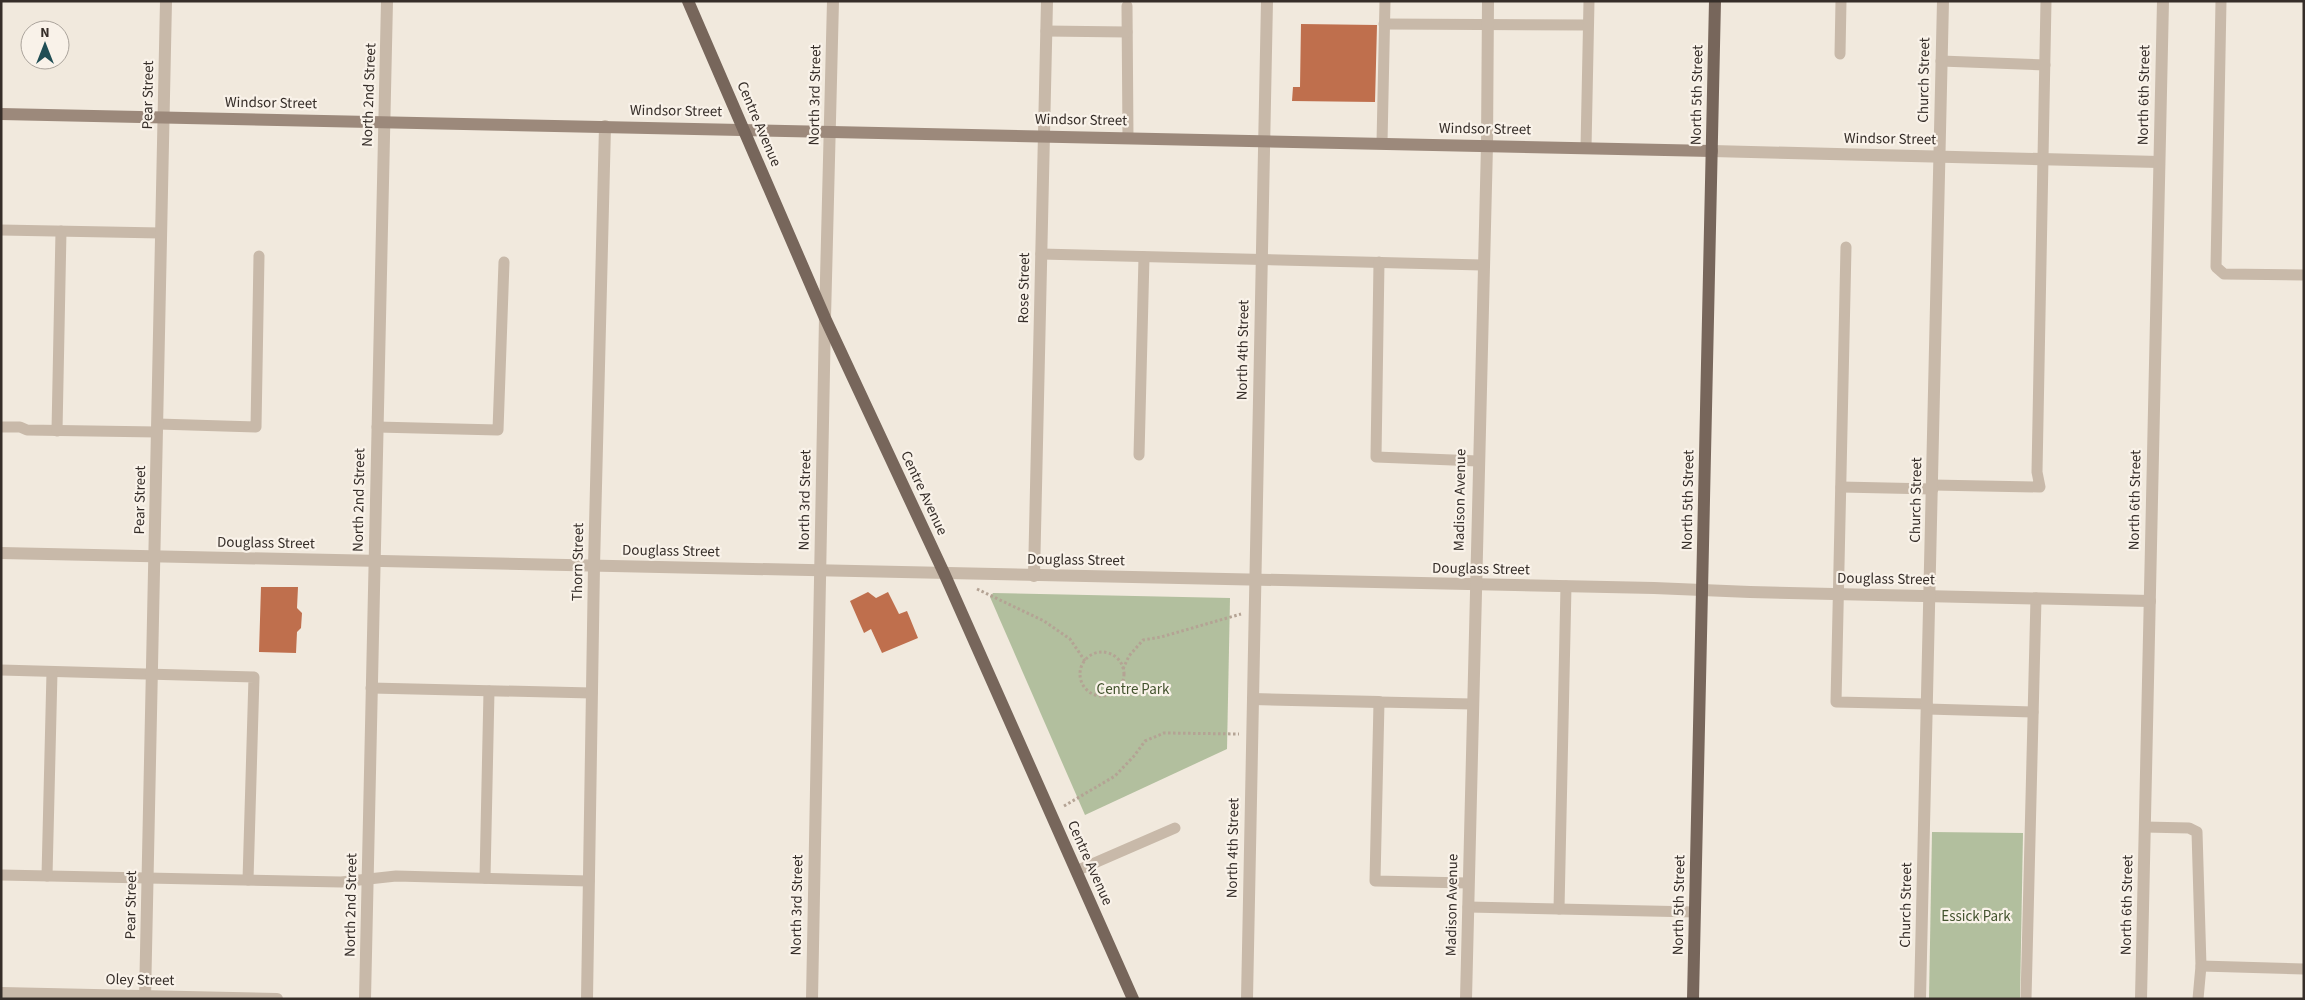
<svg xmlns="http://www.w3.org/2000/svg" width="2305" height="1000" font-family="'Source Sans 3',sans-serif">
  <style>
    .green { fill: #b2bf9e }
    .building { fill: #bf6f4d }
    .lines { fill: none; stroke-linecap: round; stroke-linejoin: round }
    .path { stroke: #b4a394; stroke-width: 3; stroke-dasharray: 2.5 2.5; stroke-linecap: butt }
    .service { stroke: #c8b9a9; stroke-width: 11 }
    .minor { stroke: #c8b9a9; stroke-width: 12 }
    .tertiary { stroke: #c8b9a9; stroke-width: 12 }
    .secondary { stroke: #9c897b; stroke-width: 12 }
    .primary { stroke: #77665b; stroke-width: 12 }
    .labels { text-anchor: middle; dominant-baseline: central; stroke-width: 4.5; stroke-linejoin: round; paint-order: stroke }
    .street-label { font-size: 15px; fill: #362e29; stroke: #f9f2e9 }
    .park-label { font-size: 15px; fill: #43532e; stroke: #f9f2e9 }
  </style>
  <rect width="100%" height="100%" fill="#f1e9dd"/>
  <g class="green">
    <polygon points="993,593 1230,598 1227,749 1085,815 990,597"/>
    <polygon points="1932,832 2023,833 2020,999 1929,999"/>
  </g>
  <g class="building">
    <polygon points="1301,24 1377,25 1375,102 1292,101 1293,87 1300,87"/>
    <polygon points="261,587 298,587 297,608 302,613 301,628 297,632 296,653 259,652"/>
    <polygon points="868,592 876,598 888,592 899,614 907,611 918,638 882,653 871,629 864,633 850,601"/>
  </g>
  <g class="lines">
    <g class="path">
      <polyline points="977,589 1044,621 1070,639 1085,661"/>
      <circle cx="1102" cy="674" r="22"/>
      <polyline points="1123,669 1129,656 1143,640 1161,637 1241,614"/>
      <polyline points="1064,806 1115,776 1134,756 1145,741 1164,733 1239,734"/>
    </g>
    <g class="service">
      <polyline points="2221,1 2216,267 2224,274 2304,275"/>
      <polyline points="1127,6 1128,138"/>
      <polyline points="1384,24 1588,25"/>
      <polyline points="1046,31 1127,32"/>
      <polyline points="1840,54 1841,1"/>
      <polyline points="1941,61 2045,65"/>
      <polyline points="1382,143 1385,1"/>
      <polyline points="1586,148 1589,1"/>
      <polyline points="1,230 161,233"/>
      <polyline points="1846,247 1836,702 1927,704"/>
      <polyline points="1041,254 1482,265"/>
      <polyline points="1379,262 1376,457 1478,461"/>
      <polyline points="158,424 256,427 259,256"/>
      <polyline points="1,427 20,427 27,430 157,432"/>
      <polyline points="377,427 498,430 504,262"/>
      <polyline points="57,431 61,231"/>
      <polyline points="1139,455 1144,257"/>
      <polyline points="1933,485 2040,487 2037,472 2046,1"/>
      <polyline points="1841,487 1933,489"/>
      <polyline points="1,670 254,677 248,880"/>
      <polyline points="371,688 592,693"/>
      <polyline points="1927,709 2033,712"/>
      <polyline points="2145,827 2189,828 2197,832 2201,966 2198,999"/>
      <polyline points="1076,871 1175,828"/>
      <polyline points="1,875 341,882 396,876 589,881"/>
      <polyline points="47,876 52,672"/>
      <polyline points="485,878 489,691"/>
      <polyline points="1468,883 1375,881 1379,702 1472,704"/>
      <polyline points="1468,907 1695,912"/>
      <polyline points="1559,909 1566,586"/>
      <polyline points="2201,966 2304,969"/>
      <polyline points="2026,999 2036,598"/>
    </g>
    <g class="minor">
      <polyline points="825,318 833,1"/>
      <polyline points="1,553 1654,588 1750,592 2150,601"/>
      <polyline points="1034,576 1047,1"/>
      <polyline points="1253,699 1379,702"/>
      <polyline points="1,993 277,999"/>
      <polyline points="145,999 166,1"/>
      <polyline points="365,999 387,1"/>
      <polyline points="587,999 594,566 605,126"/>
      <polyline points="1247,999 1267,1"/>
      <polyline points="1466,999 1487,145 1488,1"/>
      <polyline points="1920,999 1943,1"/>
    </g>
    <g class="tertiary">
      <polyline points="1712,151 2159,162"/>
      <polyline points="812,999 825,318"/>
      <polyline points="2141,999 2163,1"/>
    </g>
    <polyline class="secondary" points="1,114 1712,151"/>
    <g class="primary">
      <polyline points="688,1 825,318 944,573 1133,999"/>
      <polyline points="1693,999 1715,1"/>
    </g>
  </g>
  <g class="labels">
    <g class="street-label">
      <text transform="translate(1924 80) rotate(-89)">Church Street</text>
      <text transform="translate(148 95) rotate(-89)">Pear Street</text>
      <text transform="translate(369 95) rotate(-88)">North 2nd Street</text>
      <text transform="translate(815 95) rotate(-89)">North 3rd Street</text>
      <text transform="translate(1697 95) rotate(-89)">North 5th Street</text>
      <text transform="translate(2144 95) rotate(-89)">North 6th Street</text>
      <text transform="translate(271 103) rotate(1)">Windsor Street</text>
      <text transform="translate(676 111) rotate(1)">Windsor Street</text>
      <text transform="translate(1081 120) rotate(1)">Windsor Street</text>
      <text transform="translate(759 124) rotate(67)">Centre Avenue</text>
      <text transform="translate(1485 129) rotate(1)">Windsor Street</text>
      <text transform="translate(1890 139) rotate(1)">Windsor Street</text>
      <text transform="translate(1024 288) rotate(-89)">Rose Street</text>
      <text transform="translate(1243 350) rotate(-89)">North 4th Street</text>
      <text transform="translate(924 493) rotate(65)">Centre Avenue</text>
      <text transform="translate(140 500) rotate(-89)">Pear Street</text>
      <text transform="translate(359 500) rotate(-89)">North 2nd Street</text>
      <text transform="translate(805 500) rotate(-89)">North 3rd Street</text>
      <text transform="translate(1460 500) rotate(-89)">Madison Avenue</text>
      <text transform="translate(1688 500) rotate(-89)">North 5th Street</text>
      <text transform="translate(1916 500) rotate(-89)">Church Street</text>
      <text transform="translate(2135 500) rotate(-89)">North 6th Street</text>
      <text transform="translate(266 543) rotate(1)">Douglass Street</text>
      <text transform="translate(671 551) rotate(1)">Douglass Street</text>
      <text transform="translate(1076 560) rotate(1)">Douglass Street</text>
      <text transform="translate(578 562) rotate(-89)">Thorn Street</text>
      <text transform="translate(1481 569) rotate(1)">Douglass Street</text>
      <text transform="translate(1886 579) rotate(1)">Douglass Street</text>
      <text transform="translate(1233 848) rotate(-89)">North 4th Street</text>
      <text transform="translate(1090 863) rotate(66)">Centre Avenue</text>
      <text transform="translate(131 905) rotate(-89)">Pear Street</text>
      <text transform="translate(351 905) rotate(-89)">North 2nd Street</text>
      <text transform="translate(797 905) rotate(-89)">North 3rd Street</text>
      <text transform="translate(1452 905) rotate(-89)">Madison Avenue</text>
      <text transform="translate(1679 905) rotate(-89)">North 5th Street</text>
      <text transform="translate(1906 905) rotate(-89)">Church Street</text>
      <text transform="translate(2127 905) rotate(-89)">North 6th Street</text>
      <text transform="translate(140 980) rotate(1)">Oley Street</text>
    </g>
    <g class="park-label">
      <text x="1133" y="689">Centre Park</text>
      <text x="1976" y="916">Essick Park</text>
    </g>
  </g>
  <rect width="2305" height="1000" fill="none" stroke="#362e29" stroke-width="5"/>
  <g transform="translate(45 45)"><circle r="24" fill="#f9f2e9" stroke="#aba49c"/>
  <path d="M0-4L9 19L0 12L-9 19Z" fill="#204e55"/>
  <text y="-8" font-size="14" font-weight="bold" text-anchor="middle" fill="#362e29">N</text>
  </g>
</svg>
